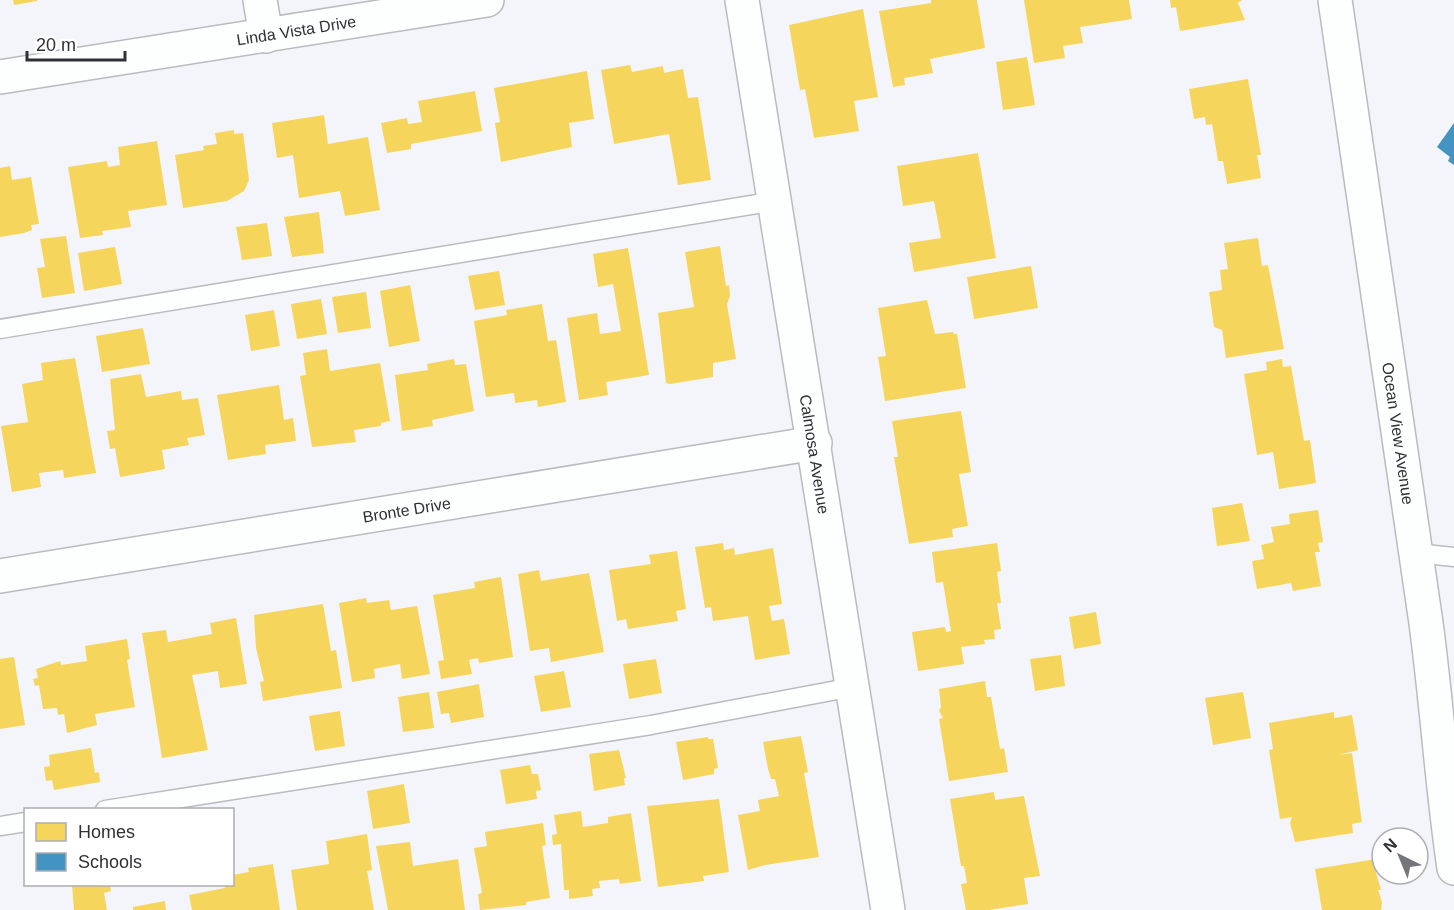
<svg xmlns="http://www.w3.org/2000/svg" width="1454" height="910" font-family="Arial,sans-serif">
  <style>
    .homes { fill: #f6d55c }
    .schools { fill: #4393c3 }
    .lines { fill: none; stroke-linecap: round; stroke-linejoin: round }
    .service-casing { stroke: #babbbf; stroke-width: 21 }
    .minor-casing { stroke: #babbbf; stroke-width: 36 }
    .service { stroke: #fdfefe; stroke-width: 18 }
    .minor { stroke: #fdfefe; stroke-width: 33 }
    .labels { text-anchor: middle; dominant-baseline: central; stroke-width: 6; stroke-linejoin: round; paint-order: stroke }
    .street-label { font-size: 16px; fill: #303135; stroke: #fff }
  </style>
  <rect width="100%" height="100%" fill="#f4f5fb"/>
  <g class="homes">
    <polygon points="13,0 37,0 37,1 14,5"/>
    <polygon points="931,0 977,0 985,48 930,59 933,73 904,78 905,85 893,87 879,11 931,3"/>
    <polygon points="1024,0 1129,0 1132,19 1080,27 1083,43 1063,46 1065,58 1034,63"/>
    <polygon points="1170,0 1242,0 1238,3 1245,20 1180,31 1176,7 1171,8"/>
    <polygon points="863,9 878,97 854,101 859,131 814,138 805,89 800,90 789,25"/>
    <polygon points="1027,57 1035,105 1003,110 996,62"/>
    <polygon points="630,65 632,72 663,66 664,73 683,69 688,98 698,97 711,180 678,185 669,134 614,144 601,70"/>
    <polygon points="587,71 594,119 569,123 572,147 501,162 495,123 500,122 494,88"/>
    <polygon points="1248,79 1261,155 1257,155 1261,178 1227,184 1223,161 1218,161 1212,124 1206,125 1205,117 1194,119 1189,89"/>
    <polygon points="475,91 482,131 411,144 411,149 387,153 381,123 407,118 408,124 422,122 418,101"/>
    <polygon points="324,115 328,144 368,137 380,210 345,216 340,191 299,198 293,155 277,158 272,123"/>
    <polygon points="234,130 234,134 243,133 245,148 249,180 244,191 227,201 183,208 175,155 204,150 203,146 217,144 215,133"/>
    <polygon points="157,141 167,205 128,211 131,227 102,231 103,235 80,238 68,167 107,161 108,167 120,165 118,147"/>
    <polygon points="978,153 996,258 914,272 909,243 941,238 934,201 903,206 897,166"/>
    <polygon points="10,166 12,180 31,177 39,224 31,225 32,230 24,233 0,237 0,168"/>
    <polygon points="319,212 324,253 292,257 284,217"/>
    <polygon points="267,223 272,256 242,260 236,227"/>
    <polygon points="66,236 75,293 42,298 37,268 45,267 40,239"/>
    <polygon points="1258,238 1262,266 1268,265 1284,349 1226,358 1222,330 1214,327 1209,292 1222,290 1220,270 1228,269 1224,243"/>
    <polygon points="720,246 726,286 729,285 730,296 727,304 736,359 713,363 713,377 670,384 666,383 658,313 694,307 685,252"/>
    <polygon points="115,247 122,284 84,291 78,253"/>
    <polygon points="628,248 649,375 606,382 608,395 579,400 567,318 597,313 600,334 621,331 613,284 598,287 593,254"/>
    <polygon points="1031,266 1038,308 974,319 967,277"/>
    <polygon points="499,271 505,305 475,310 468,276"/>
    <polygon points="410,285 420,341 389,347 380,291"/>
    <polygon points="366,292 371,328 338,333 332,297"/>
    <polygon points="321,299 327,334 297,339 291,304"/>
    <polygon points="927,300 935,334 953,332 954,334 957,334 966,388 885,401 878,357 886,356 878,308"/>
    <polygon points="542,304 548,341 556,340 566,402 538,407 537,400 515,403 514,393 486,397 474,321 507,315 506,310"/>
    <polygon points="274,310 280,346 251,351 245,315"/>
    <polygon points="143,328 150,364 102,372 96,336"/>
    <polygon points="327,349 330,371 380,363 390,421 381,423 381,426 354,430 356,442 312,447 300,376 306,375 303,353"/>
    <polygon points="75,358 96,473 64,478 63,470 39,473 41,487 12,492 1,426 28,422 22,384 43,380 41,363"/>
    <polygon points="454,359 455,365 466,364 474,411 432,420 433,426 402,431 395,375 428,370 427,364"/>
    <polygon points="1282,359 1283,367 1291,366 1304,441 1310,440 1316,483 1279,489 1273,452 1257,455 1244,374 1267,370 1266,362"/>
    <polygon points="141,374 146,397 181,391 182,400 198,398 205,435 187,438 189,445 162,450 165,469 120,477 115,448 110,449 107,431 115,430 110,379"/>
    <polygon points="279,385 284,420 293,418 296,441 265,445 266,454 228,460 217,395"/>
    <polygon points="961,411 971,472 959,474 968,526 952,529 953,537 909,544 894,457 898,457 892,421"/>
    <polygon points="1242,503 1250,541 1217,546 1212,508"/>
    <polygon points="1318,510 1323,542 1318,543 1320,552 1315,552 1321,586 1293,591 1291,583 1257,589 1252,561 1264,559 1261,545 1274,542 1271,527 1290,524 1289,514"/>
    <polygon points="723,543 724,550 734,548 735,555 773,548 782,604 769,606 772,621 784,619 790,654 755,660 748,616 713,621 711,607 705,608 695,547"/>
    <polygon points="997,543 1001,571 997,572 1001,603 997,603 1001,629 994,630 995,639 984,640 985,644 961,647 964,664 918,671 912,632 945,627 946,632 951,631 943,582 936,583 932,552"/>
    <polygon points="677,551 686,609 676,611 678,621 628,629 626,619 617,621 609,570 651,564 649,555"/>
    <polygon points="539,570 541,581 589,573 604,652 551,662 549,648 530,651 518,574"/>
    <polygon points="501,577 513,657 479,663 478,658 469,660 472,674 441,679 438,661 444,660 433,595 475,588 474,582"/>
    <polygon points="366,598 367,603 389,600 391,610 417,606 430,674 402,679 400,664 374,669 375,678 352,682 339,603"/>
    <polygon points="323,604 331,651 336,650 342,688 263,701 260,682 264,681 256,648 254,615"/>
    <polygon points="1096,612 1101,644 1074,649 1069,617"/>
    <polygon points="236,618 247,684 220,688 218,671 192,675 208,750 162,758 142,633 166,630 168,642 212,634 210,623"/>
    <polygon points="127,639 130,659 127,660 135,707 95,714 97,725 67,733 64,714 58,715 57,708 43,709 39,685 35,686 33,679 38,678 36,669 60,661 61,665 87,661 85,646"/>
    <polygon points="1061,655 1065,686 1035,691 1030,659"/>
    <polygon points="14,657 25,725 0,729 0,659"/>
    <polygon points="656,659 662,693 629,699 623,664"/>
    <polygon points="564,671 571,707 541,712 534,676"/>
    <polygon points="985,681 987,697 991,697 1000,749 1004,748 1008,772 949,781 939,719 943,718 939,711 941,707 939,689"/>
    <polygon points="479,684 484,717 451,723 449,713 441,714 437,692"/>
    <polygon points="429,692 434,728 403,732 398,697"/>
    <polygon points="1243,692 1251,738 1213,745 1205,698"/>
    <polygon points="340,711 345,746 315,751 309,716"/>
    <polygon points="1334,712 1334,718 1352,715 1358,750 1339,755 1352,753 1362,822 1352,824 1353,833 1295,842 1290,823 1292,817 1280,819 1269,750 1273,749 1269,723"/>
    <polygon points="801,736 808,772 804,773 819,857 765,865 748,870 738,815 760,811 758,800 779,796 775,779 771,779 768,769 763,742"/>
    <polygon points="708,737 708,739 713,739 718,768 714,769 714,774 683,780 676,742"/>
    <polygon points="91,748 95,773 99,772 100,782 54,790 52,780 46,781 44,767 50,766 49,755"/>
    <polygon points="619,750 626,778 624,778 625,785 594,791 589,754"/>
    <polygon points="530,765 532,774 538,774 541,790 536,791 537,799 506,804 500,770"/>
    <polygon points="404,784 410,823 373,829 367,791"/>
    <polygon points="994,792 995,800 1024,796 1040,876 1024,878 1028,904 989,910 966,910 961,884 967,883 964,866 961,866 950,799"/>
    <polygon points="719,799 729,872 703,876 704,881 658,887 647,806"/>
    <polygon points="581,811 583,827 608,823 608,817 631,813 641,881 620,884 619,879 599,881 600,888 592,889 593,896 569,899 569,890 564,890 561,844 553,845 552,835 557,834 554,815"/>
    <polygon points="543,823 546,845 542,846 550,898 526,902 526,905 480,910 478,894 482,893 474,848 487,846 485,832"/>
    <polygon points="367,834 372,870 367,871 374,910 297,910 291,870 329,864 326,841"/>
    <polygon points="410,842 413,866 458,859 465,910 388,910 376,846"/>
    <polygon points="1376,859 1377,865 1374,865 1381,890 1378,890 1382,902 1381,910 1322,910 1315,869"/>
    <polygon points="273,864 280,910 192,910 189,895 225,888 224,884 232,884 232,875 249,872 248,868"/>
    <polygon points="72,884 110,884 111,891 104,893 107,910 74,910"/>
    <polygon points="165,901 166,910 133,910 133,907"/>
  </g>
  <polygon class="schools" points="1454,123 1454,165 1448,161 1450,157 1437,147"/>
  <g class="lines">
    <g class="service-casing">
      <g id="service">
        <polyline points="0,329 776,201"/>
        <polyline points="1416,553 1454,557"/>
        <polyline points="105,810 651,725 853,687"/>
        <polyline points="0,826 26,822"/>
      </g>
    </g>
    <g class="minor-casing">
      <g id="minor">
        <polyline points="260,0 266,36"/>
        <path id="s1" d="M742 0 888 910"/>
        <path id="s2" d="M1335 0 1426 623C1437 705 1442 787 1454 868"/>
        <path id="s3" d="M0 77 487 0"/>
        <path id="s4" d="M0 576 815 443"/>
      </g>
    </g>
    <use href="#service" class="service"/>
    <use href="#minor" class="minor"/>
  </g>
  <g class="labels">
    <g class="street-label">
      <text stroke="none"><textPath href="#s3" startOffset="300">Linda Vista Drive</textPath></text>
      <text stroke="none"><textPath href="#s2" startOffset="438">Ocean View Avenue</textPath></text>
      <text stroke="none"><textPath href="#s1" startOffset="460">Calmosa Avenue</textPath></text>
      <text stroke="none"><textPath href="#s4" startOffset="412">Bronte Drive</textPath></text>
    </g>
  </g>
  <rect x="24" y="808" width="210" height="78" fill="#ffffff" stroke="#acadae" stroke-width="1.5"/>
  <rect x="36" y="823" width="30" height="18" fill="#f6d55c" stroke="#acadae" stroke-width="1.5"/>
  <text x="78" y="838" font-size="18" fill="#303135">Homes</text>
  <rect x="36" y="853" width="30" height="18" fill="#4393c3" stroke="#acadae" stroke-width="1.5"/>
  <text x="78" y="868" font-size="18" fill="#303135">Schools</text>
  <g transform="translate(1400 856) rotate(317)"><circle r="28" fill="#ffffff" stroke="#acadae" stroke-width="1.5"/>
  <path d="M0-4.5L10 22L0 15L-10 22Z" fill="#75767a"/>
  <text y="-9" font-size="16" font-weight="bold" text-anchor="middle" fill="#303135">N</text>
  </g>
  <path d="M27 51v9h98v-9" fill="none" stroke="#303135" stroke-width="3"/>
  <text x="36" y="51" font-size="18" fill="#303135" stroke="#ffffff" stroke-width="4.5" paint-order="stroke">20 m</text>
</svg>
